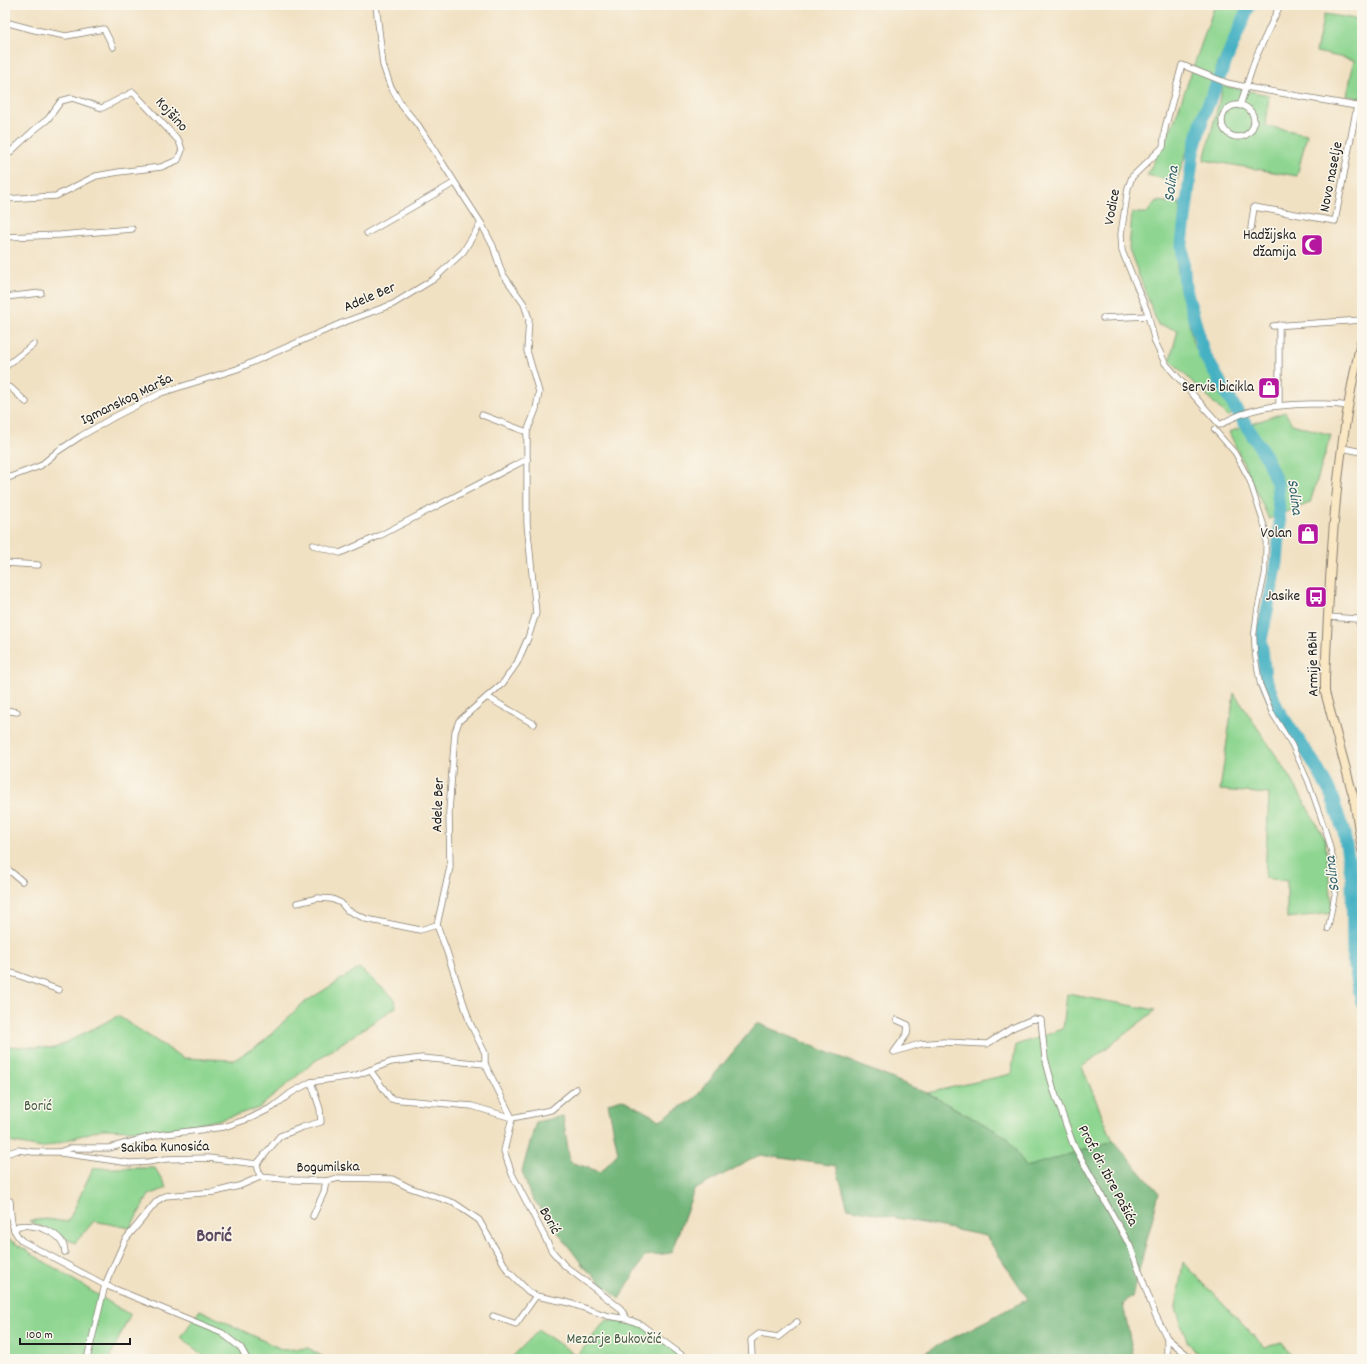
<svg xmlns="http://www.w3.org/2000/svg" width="1367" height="1364" font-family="Dekko,sans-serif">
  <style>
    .green { fill: #8dd590; stroke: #547856 }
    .forest { fill: #72b67a; stroke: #47694b }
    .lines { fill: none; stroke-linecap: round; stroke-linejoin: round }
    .river { stroke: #45b1c3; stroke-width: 13 }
    .pedestrian-casing { stroke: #867e70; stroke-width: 6 }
    .minor-casing { stroke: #867e70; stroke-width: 7 }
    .secondary-casing { stroke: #867e70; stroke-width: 10 }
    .pedestrian { stroke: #fff; stroke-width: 4.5 }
    .minor { stroke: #fff; stroke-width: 5.5 }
    .secondary { stroke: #fae7c3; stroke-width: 8 }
    .labels { text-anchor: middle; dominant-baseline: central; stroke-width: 3; stroke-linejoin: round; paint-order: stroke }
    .street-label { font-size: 15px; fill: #1c1c1c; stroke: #fbf7ec }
    .poi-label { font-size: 15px; fill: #1c1c1c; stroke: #fbf7ec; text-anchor: end }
    .park-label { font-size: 15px; fill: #445d45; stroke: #fbf7ec }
    .water-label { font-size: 16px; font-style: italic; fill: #2e5f67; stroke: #fbf7ec }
    .district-label { font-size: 19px; font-weight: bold; fill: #5e4a5e; stroke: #fbf7ec }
  </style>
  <rect width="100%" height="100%" fill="#fbf7ec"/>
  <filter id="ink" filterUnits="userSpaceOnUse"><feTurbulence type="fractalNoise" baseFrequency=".025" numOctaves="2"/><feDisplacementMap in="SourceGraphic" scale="8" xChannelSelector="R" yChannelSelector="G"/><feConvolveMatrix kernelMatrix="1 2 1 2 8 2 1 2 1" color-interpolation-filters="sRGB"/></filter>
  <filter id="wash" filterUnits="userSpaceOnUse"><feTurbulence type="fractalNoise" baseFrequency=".012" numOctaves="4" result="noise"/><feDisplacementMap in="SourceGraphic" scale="16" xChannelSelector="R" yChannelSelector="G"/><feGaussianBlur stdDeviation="0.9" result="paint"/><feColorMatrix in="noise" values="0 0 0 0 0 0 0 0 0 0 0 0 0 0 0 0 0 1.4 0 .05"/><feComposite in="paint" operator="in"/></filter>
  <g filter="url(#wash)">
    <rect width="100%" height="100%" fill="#f1e1c3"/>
    <g class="green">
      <polygon points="1215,5 1245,5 1218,64 1176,182 1147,175 1174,122"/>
      <polygon points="1324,14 1362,20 1362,98 1347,96 1354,60 1316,52"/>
      <polygon points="1223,86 1269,95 1266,126 1307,134 1297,176 1204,160"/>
      <polygon points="1156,201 1180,203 1177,267 1193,343 1232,414 1228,417 1170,360 1178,330 1158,325 1129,249 1132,213 1147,213"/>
      <polygon points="1285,412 1292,424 1331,435 1310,503 1269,519 1229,432"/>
      <polygon points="1234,693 1289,775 1325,839 1333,913 1287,918 1287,881 1265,878 1269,794 1220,790"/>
      <polygon points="359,968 395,999 396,1007 315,1061 259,1108 219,1120 158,1131 102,1129 42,1148 9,1142 8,1152 5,1152 5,1046 55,1048 118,1016 183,1058 234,1060 263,1042 302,1004"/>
      <polygon points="1067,994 1156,1010 1082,1067 1113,1141 1026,1168 1007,1137 927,1093 1011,1074 1016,1045 1063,1029"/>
      <polygon points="93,1168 155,1168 167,1188 149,1195 130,1228 94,1221 75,1243 29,1221 46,1219 68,1222"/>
      <polygon points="5,1237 130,1315 109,1359 5,1359"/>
      <polygon points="1183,1262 1264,1347 1283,1343 1294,1359 1201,1359 1187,1341 1176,1308"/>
      <polygon points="200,1310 283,1350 308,1348 327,1359 207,1359 181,1337"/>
      <polygon points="606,1320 640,1324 687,1359 510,1359 539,1330 577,1356"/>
    </g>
    <polygon class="forest" points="757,1023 927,1093 1007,1137 1026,1167 1113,1141 1159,1193 1132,1297 1123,1304 1134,1359 912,1359 1028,1299 986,1236 848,1208 836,1166 760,1155 694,1190 671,1253 645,1256 619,1299 584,1267 530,1195 522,1171 536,1122 563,1116 570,1162 601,1172 618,1153 608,1103 622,1099 660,1120 695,1098"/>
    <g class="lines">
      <polyline class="river" points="1249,5 1203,117 1193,153 1182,244 1185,286 1204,354 1235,408 1265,455 1277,483 1280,525 1277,563 1261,640 1265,677 1278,710 1314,763 1331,794 1344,833 1352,879 1353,957 1362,1003"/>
    </g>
  </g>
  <g filter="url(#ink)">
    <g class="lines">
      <g class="pedestrian-casing">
        <polyline id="pedestrian" points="1214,429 1235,453 1249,479 1266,531 1265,573 1257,611 1254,635 1255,655 1260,684 1272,713 1292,745 1308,781 1327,835 1334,862 1336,888 1328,929"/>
      </g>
      <g class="minor-casing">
        <g id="minor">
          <polyline points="376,5 383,65 390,85 402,106 418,125 481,223 493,246 502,273 524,304 529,319 527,351 539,392 536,409 527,432 527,523 536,613 528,638 517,663 503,683 459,721 455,732 449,811 450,867 437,925 447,952 470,1023 485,1053 485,1064 512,1118 504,1151 512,1174 552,1251 565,1266 620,1308 627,1319 640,1324 687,1359"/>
          <polyline points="1280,5 1256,57 1246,87 1362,107"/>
          <polyline points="5,22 35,30 66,36 104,29 113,47"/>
          <circle cx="1238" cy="121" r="16"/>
          <path d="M1240 106 1246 87 1227 83 1182 65 1165 128 1163 147 1132 177 1128 188 1121 234 1122 251 1147 311 1155 342 1165 363 1220 425C1248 407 1277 405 1310 404 1323 404 1335 403 1347 406"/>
          <polyline points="5,157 34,130 48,119 61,101 72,98 102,108 133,92 179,141 182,150 178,160 161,167 119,172 96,176 56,196 5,199"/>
          <polyline points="1251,228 1254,207 1335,221 1357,106"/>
          <polyline points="367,233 454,183"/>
          <polyline points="5,237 60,235 132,229"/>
          <polyline points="5,297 41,293"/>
          <polyline points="1103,318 1148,316"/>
          <polyline points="1273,326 1362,320"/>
          <polyline points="5,367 34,344"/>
          <polyline points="5,386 11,388 26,402"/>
          <polyline points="1279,405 1279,325"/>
          <polyline points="482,415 527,432"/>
          <polyline points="1342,448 1362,452"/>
          <polyline points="5,479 40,466 58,451 81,436 114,417 161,393 237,369 342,323 393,304 434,279 463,252 481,223"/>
          <polyline points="313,545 340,553 379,536 527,459"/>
          <polyline points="5,563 38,565"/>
          <polyline points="1328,617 1357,619 1360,625 1362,641"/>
          <polyline points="487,697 534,724"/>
          <polyline points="5,710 17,712"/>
          <polyline points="5,867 22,881"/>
          <polyline points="297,903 318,898 332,899 341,903 347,910 366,919 420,930 437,925"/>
          <polyline points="5,972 15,974 59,990"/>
          <polyline points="897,1020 908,1025 907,1034 894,1052 920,1044 944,1042 987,1044 1012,1028 1033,1019 1041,1020 1045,1058 1054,1091 1073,1144 1130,1246 1155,1314 1167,1338 1192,1359"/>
          <polyline points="370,1070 391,1099 472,1106 512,1118 551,1110 576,1089"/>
          <polyline points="61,1153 130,1163 148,1162 166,1159 208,1158 257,1164 260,1177"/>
          <polyline points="5,1154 18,1150 33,1152 59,1152 71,1148 109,1148 157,1135 224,1127 251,1118 273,1107 291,1093 311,1082 354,1076 391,1062 422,1058 485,1064"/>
          <polyline points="257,1164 280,1136 303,1127 321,1122 320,1109 311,1082"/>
          <path d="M5 1200 10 1201C11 1217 10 1229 22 1241L105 1285 222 1333 241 1348 247 1359"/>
          <polyline points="313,1216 324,1192 326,1181"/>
          <path d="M14 1230 18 1226C34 1224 64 1231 65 1252"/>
          <polyline points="493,1316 516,1324 536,1296"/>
          <polyline points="1167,1338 1167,1359"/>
          <polyline points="87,1359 105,1285 125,1240 157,1201 165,1196 215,1192 239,1186 260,1177 294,1180 326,1181 339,1178 392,1179 408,1187 454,1203 479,1220 508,1271 528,1291 536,1296 566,1302 608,1316 627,1319"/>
          <polyline points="748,1359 752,1355 751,1340 759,1334 778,1337 797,1322"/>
        </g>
      </g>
      <g class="secondary-casing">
        <path id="secondary" d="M1362 338C1335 450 1330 564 1325 679V692L1354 799 1362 850"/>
      </g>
      <use href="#pedestrian" class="pedestrian"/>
      <use href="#minor" class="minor"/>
      <use href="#secondary" class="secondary"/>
    </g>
  </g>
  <defs>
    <g id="mosque-square" transform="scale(1.15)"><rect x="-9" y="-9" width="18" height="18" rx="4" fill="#b5179e" stroke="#fbf7ec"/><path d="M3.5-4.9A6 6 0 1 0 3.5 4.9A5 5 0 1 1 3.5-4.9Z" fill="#fff"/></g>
    <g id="shop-square" transform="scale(1.15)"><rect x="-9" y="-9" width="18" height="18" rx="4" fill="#b5179e" stroke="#fbf7ec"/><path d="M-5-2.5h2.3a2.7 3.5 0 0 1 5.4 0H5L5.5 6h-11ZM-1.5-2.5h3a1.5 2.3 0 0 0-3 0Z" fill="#fff"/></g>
    <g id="bus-square" transform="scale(1.15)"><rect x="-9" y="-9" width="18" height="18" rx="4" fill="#b5179e" stroke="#fbf7ec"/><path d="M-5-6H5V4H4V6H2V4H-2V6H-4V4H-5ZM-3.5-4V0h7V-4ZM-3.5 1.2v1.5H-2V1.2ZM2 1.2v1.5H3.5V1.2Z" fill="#fff"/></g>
  </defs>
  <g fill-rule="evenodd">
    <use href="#mosque-square" x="1312" y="245"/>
    <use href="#shop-square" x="1269" y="388"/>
    <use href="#shop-square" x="1308" y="534"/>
    <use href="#bus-square" x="1316" y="597"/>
  </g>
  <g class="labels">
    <g class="street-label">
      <text transform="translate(171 115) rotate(48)">Kojšino</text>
      <text transform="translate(1332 177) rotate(-79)">Novo naselje</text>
      <text transform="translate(1113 207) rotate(-80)">Vodice</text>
      <text transform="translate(370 298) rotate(-23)">Adele Ber</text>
      <text transform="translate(127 400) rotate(-26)">Igmanskog Marša</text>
      <text transform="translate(1314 664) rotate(-91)">Armije RBiH</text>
      <text transform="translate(439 805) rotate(-88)">Adele Ber</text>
      <text transform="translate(165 1148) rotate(-1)">Sakiba Kunosića</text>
      <text transform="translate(328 1168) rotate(-1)">Bogumilska</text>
      <text transform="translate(1107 1176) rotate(62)">Prof. dr. Ibre Pašića</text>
      <text transform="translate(549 1221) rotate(61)">Borić</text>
    </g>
    <g class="poi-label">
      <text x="1296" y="236">Hadžijska<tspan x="1296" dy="17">džamija</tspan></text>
      <text x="1254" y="388">Servis bicikla</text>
      <text x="1292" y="534">Volan</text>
      <text x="1300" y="597">Jasike</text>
    </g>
    <g class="park-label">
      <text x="38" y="1107">Borić</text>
      <text x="614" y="1340">Mezarje Bukovčić</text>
    </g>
    <g class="water-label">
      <text transform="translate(1172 184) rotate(-83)">Solina</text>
      <text transform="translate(1294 497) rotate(82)">Solina</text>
      <text transform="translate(1333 874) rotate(-97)">Solina</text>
    </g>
    <g class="district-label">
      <text x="214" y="1237">Borić</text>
    </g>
  </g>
  <rect width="1367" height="1364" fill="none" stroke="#fbf7ec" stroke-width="20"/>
  <path d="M20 1338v6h110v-6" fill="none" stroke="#1c1c1c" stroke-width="2"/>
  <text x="26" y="1338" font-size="12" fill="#1c1c1c" stroke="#fbf7ec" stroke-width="3" paint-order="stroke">100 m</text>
</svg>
